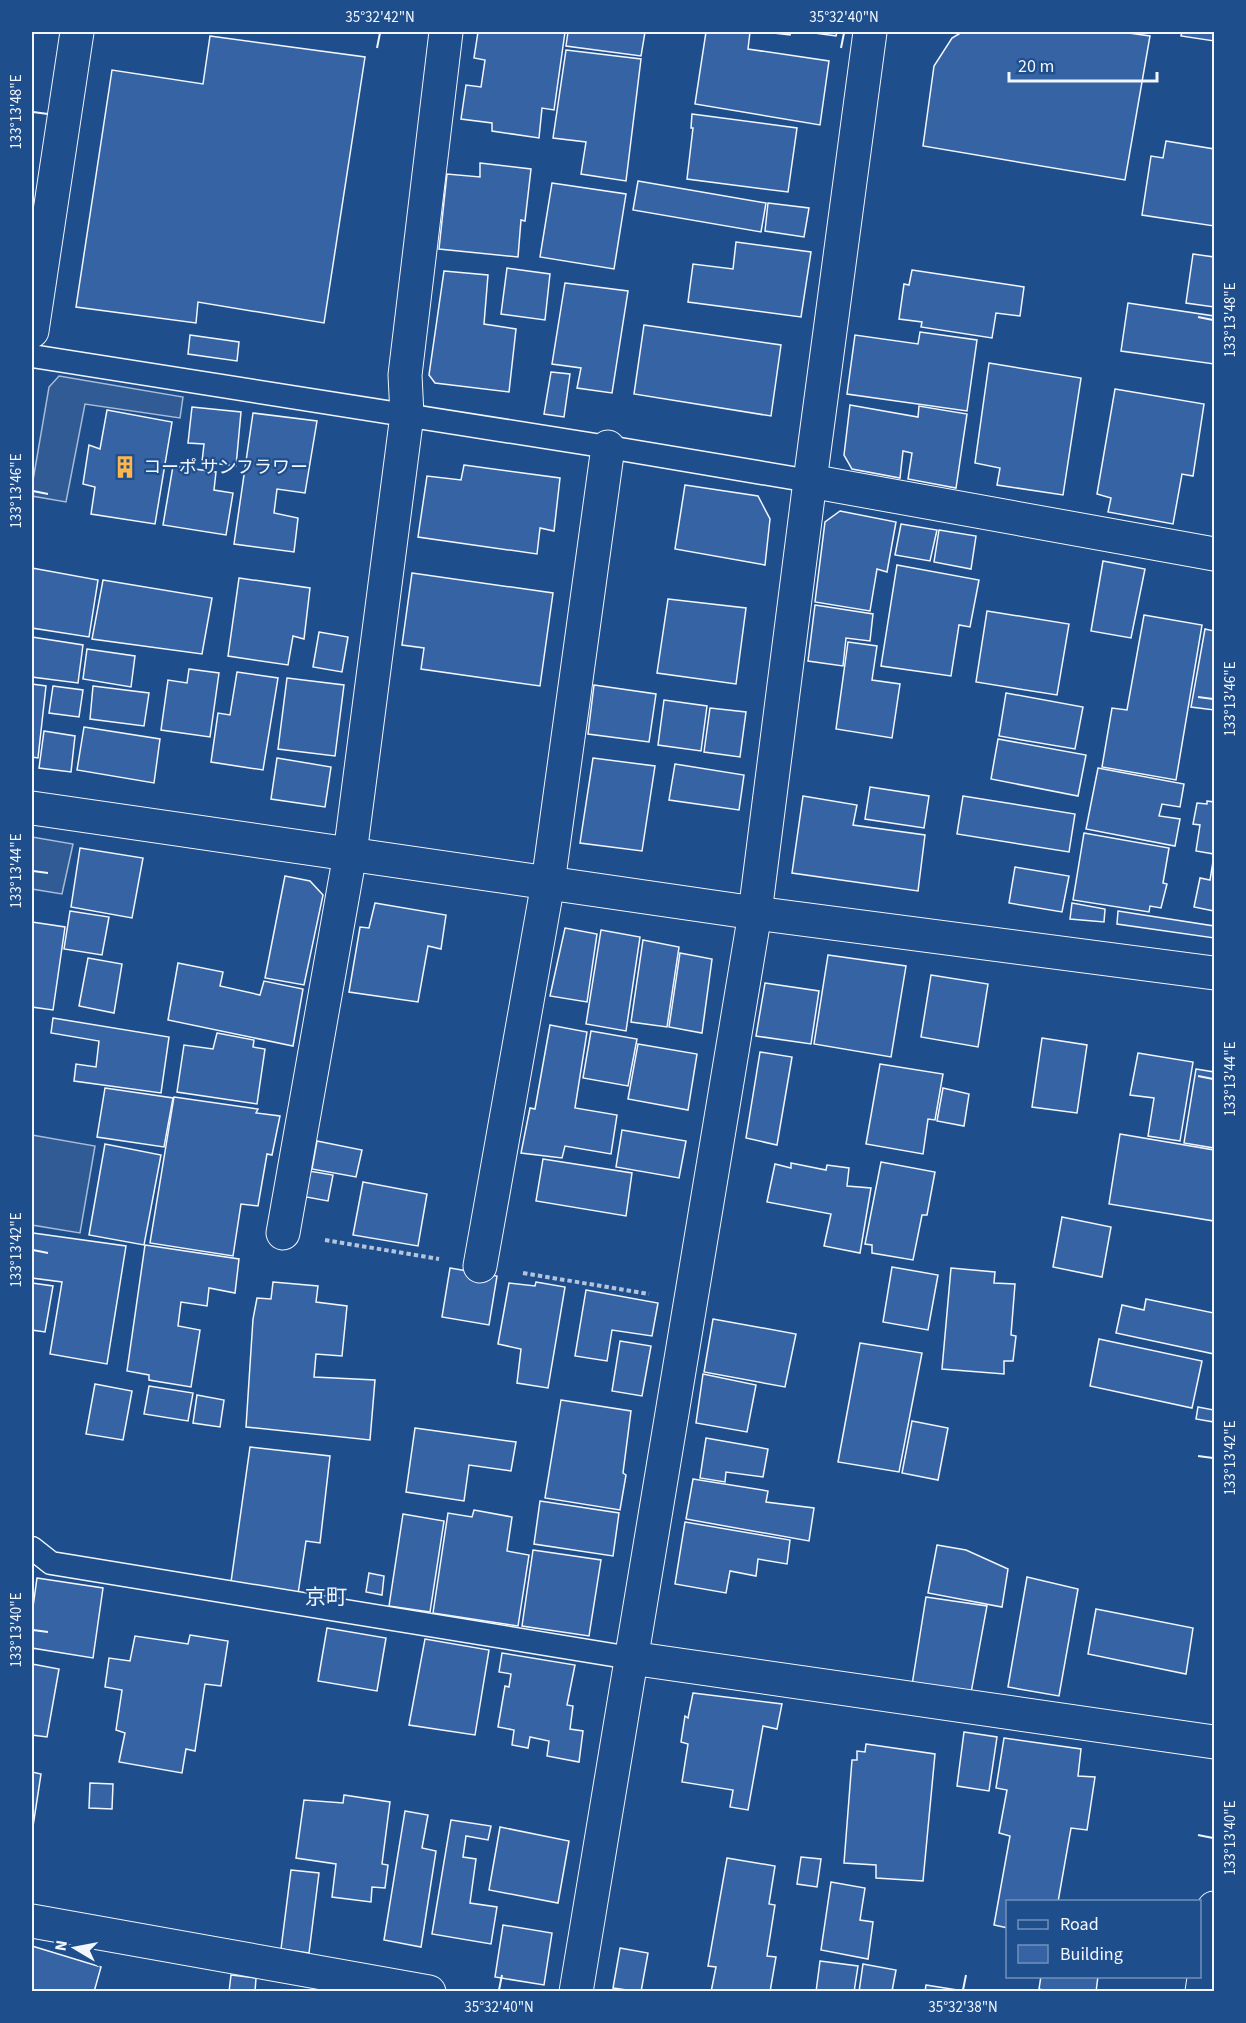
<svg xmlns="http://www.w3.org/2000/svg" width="1246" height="2023" font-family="'Source Sans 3','Noto Sans JP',sans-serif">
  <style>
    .parking { fill: #305b95; stroke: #a8bbd7; stroke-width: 1.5 }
    .building { fill: #3563a3; stroke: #f2f6ff; stroke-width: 1.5 }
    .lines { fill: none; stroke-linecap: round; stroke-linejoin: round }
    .lane-casing { stroke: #f2f6ff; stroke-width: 25 }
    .street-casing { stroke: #f2f6ff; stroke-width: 35 }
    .secondary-casing { stroke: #f2f6ff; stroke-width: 35 }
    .path { stroke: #b3c4dc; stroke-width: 4; stroke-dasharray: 4.5 3; stroke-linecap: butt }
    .lane { stroke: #1f4e8c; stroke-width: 22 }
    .street { stroke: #1f4e8c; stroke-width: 33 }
    .secondary { stroke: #1f4e8c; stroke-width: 33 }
    .ticks { fill: none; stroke: #f2f6ff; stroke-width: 2 }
    .labels { text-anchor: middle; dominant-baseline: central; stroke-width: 4.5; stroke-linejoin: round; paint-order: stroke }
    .poi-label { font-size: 18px; fill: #f2f6ff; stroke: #1f4e8c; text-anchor: start }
    .quarter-label { font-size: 21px; fill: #f2f6ff; stroke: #1f4e8c }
    .neatline { fill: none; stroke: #f2f6ff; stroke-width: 2 }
    .ticks-label { font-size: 15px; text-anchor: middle; fill: #f2f6ff }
  </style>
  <rect width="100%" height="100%" fill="#1f4e8c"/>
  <g class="parking">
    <polygon points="59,376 183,397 180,418 85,404 66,502 32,496 32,486 49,387"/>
    <polygon points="32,837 73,844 62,894 32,889"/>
    <polygon points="32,1135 95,1146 80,1233 32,1225"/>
  </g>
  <g class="building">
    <polygon points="478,32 565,32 554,110 542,108 539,138 492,131 492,123 461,119 466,85 481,87 485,60 474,58"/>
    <polygon points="568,32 645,32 641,56 566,46"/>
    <polygon points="706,32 750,32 748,49 829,61 820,125 695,104"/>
    <polygon points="765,32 791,32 790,35"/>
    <polygon points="807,32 837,32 836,36"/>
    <polygon points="962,32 1122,32 1150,36 1125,180 923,146 934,66 952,38"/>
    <polygon points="1182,32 1214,32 1214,41 1181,36"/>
    <polygon points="210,36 365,57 324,323 198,302 196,323 76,307 112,70 203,84"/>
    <polygon points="566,50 641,59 626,181 581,174 586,142 553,138"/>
    <polygon points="692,114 797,128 788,192 687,179 693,128 691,128"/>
    <polygon points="1166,141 1214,149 1214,226 1142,215 1151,156 1163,158"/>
    <polygon points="480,163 531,169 525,221 521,220 518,257 439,249 447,174 480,177"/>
    <polygon points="638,181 766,203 761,232 633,210"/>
    <polygon points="552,183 626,194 614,269 540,257"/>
    <polygon points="768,203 809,208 804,237 765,231"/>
    <polygon points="736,242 811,252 801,317 688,302 693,264 733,269"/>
    <polygon points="1193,254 1214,257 1214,307 1186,303"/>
    <polygon points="507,268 550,274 545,320 501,314"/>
    <polygon points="912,270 1024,287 1020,316 996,313 992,338 921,327 922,322 899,319 904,284 909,285"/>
    <polygon points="444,271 488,275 484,324 516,329 509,392 435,383 429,375"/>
    <polygon points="565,283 628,291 612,393 577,388 581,368 552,364"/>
    <polygon points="1128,303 1214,316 1214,364 1121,351"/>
    <polygon points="644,325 781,345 771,416 634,394"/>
    <polygon points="920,332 977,340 967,411 847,394 855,335 918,344"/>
    <polygon points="190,335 239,342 237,361 188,354"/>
    <polygon points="989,363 1081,378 1063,495 997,485 1000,468 975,463"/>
    <polygon points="551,372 570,374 564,417 544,414"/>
    <polygon points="1115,389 1204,404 1193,476 1182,474 1173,524 1108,512 1111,498 1097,494"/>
    <polygon points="850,405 918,417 919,406 967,414 956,488 908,479 912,453 903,451 900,478 852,469 844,455"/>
    <polygon points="192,407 241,412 236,466 202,462 204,444 188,443"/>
    <polygon points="107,410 172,422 155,524 91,514 95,487 83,484 89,445 100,449"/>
    <polygon points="253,413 317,421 305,493 277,489 274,513 298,518 294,552 234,544"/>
    <polygon points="464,465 560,478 554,531 540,528 537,554 418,537 427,476 461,480"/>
    <polygon points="173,466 216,472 214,490 233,493 226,535 163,525"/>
    <polygon points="685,485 758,496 770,519 765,565 675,549"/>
    <polygon points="840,511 896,522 887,572 877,569 870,611 815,602 825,522"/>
    <polygon points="901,524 937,530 930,561 895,555"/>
    <polygon points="939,530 976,536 971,569 934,562"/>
    <polygon points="1103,561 1145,569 1131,638 1091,631"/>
    <polygon points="897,565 979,580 970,627 959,625 951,676 881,666"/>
    <polygon points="32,568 98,580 89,637 32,628"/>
    <polygon points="412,573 553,593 540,686 421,669 424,648 402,645"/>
    <polygon points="239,578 310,588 304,639 293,636 288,665 228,656"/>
    <polygon points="103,580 212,598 202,654 92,639"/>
    <polygon points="668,599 746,608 736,684 657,673"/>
    <polygon points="815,605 873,614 870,641 846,638 843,666 808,661"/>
    <polygon points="987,611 1069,624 1057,695 976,682"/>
    <polygon points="1144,615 1202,625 1176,780 1102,767 1112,708 1127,710"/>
    <polygon points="1205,629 1214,631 1214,710 1191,707"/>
    <polygon points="319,632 348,637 342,672 313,667"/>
    <polygon points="32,637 83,645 78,683 32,677"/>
    <polygon points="848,642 877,646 872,680 900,684 892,738 836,729"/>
    <polygon points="87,649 135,656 131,687 83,679"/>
    <polygon points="189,669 219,673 210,737 161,730 168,680 187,683"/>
    <polygon points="237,672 278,678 263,770 211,762 218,713 230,715"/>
    <polygon points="287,678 344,685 335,756 278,749"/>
    <polygon points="32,684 46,686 38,758 32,757"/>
    <polygon points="594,685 656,694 649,742 588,734"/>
    <polygon points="53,686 83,690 79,717 49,713"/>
    <polygon points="93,686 149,693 144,726 90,719"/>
    <polygon points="1006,693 1083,707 1075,749 999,736"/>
    <polygon points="664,700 707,706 701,751 658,745"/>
    <polygon points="710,708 746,712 740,757 704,752"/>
    <polygon points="84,727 160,739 154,783 77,770"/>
    <polygon points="44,731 75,736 71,772 39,768"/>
    <polygon points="998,739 1086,755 1078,796 991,779"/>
    <polygon points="277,758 331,767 325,807 271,799"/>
    <polygon points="593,758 655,766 642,851 580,843"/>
    <polygon points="675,764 744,775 739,810 669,800"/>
    <polygon points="1098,768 1184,784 1180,807 1162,804 1159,816 1180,819 1175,846 1086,829"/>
    <polygon points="870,787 929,796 924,828 865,819"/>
    <polygon points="803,796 857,805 853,825 925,835 918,891 792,873"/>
    <polygon points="963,796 1075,814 1069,852 957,834"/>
    <polygon points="1207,801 1214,802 1214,854 1196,851 1200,825 1193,824 1197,803 1207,804"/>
    <polygon points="1084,833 1169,848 1163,883 1167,884 1161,908 1150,906 1149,912 1073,900"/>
    <polygon points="80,848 143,858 132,918 71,907"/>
    <polygon points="1214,855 1214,911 1194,907 1200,878 1210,880"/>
    <polygon points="1015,867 1069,876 1062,912 1009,903"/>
    <polygon points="285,876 310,881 323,895 304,985 265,978"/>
    <polygon points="375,903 446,915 441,949 428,946 418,1002 349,992 360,927 369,928"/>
    <polygon points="1072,903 1105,909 1104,922 1070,919"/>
    <polygon points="70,911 109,917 102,955 64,949"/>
    <polygon points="1118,911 1214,926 1214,938 1117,924"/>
    <polygon points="32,922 65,927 53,1010 32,1007"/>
    <polygon points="565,928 597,934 587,1002 550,996"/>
    <polygon points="601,930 640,937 626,1031 586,1024"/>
    <polygon points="643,940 679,947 667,1027 631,1022"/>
    <polygon points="680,953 712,959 702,1033 669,1027"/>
    <polygon points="828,955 906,966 891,1057 814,1044"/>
    <polygon points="88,958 122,964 114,1013 79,1006"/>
    <polygon points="178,963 223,972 220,986 260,995 264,981 303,989 293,1046 168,1020"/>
    <polygon points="931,975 988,984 978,1047 921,1037"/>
    <polygon points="765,983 819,991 811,1044 756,1036"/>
    <polygon points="53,1018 169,1037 161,1093 74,1081 76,1064 96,1067 99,1041 51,1033"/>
    <polygon points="550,1025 587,1032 575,1108 617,1115 611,1154 565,1146 562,1158 521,1153 530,1108 535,1109"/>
    <polygon points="591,1031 637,1039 628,1086 583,1078"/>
    <polygon points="217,1033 254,1040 253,1047 265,1049 257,1104 177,1092 184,1045 213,1049"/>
    <polygon points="1042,1038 1087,1045 1077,1113 1032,1107"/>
    <polygon points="638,1044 697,1054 688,1110 628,1099"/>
    <polygon points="760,1052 792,1057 777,1145 746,1138"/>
    <polygon points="1138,1053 1193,1062 1180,1141 1148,1136 1154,1098 1130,1095"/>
    <polygon points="880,1064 943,1074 935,1120 928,1119 923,1154 866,1144"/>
    <polygon points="1196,1069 1214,1072 1214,1148 1184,1143"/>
    <polygon points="105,1088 173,1098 164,1147 97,1137"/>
    <polygon points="943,1088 969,1094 964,1126 937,1121"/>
    <polygon points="174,1097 258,1109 256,1113 280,1116 272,1155 267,1154 258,1206 241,1204 233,1256 150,1243"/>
    <polygon points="622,1130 686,1141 679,1178 616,1167"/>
    <polygon points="1120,1134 1214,1150 1214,1221 1109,1204"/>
    <polygon points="317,1141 362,1150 356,1177 312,1169"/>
    <polygon points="105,1144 161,1155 144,1245 89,1235"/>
    <polygon points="543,1159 632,1173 626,1216 536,1201"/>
    <polygon points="881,1162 935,1172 927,1215 922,1215 913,1260 872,1253 872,1245 865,1244"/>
    <polygon points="791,1163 826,1170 827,1165 849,1168 847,1186 871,1188 860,1253 824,1246 831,1214 767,1202 775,1164 791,1168"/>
    <polygon points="309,1171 333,1175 328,1201 306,1197"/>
    <polygon points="363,1182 427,1194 418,1246 353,1235"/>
    <polygon points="1062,1217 1111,1227 1102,1277 1053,1267"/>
    <polygon points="33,1233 126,1246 107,1364 50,1354 62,1282 32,1278"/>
    <polygon points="145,1245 239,1259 235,1293 209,1288 207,1306 181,1302 178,1326 200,1330 191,1387 149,1380 149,1375 127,1371"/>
    <polygon points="892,1267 938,1275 928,1330 883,1322"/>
    <polygon points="450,1268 497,1276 489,1325 442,1317"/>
    <polygon points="951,1268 995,1272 994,1283 1015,1284 1011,1335 1016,1336 1013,1361 1004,1361 1004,1374 942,1369"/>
    <polygon points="273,1282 318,1286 316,1302 347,1306 342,1356 316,1354 314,1377 375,1380 370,1440 246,1427 253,1319 257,1298 271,1299"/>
    <polygon points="536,1282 565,1287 548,1388 517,1383 521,1349 498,1344 509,1283 535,1286"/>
    <polygon points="32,1283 53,1286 45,1332 32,1330"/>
    <polygon points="586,1290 658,1303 652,1336 612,1330 607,1361 575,1356"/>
    <polygon points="1146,1299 1214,1313 1214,1354 1116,1333 1122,1305 1144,1310"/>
    <polygon points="713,1319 796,1334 785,1387 704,1372"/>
    <polygon points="1099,1339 1202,1361 1192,1408 1090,1386"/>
    <polygon points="620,1341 651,1346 642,1396 612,1391"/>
    <polygon points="860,1343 922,1353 899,1472 838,1462"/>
    <polygon points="703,1374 756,1385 747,1432 696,1423"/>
    <polygon points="95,1384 132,1391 123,1440 86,1434"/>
    <polygon points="149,1386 193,1393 188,1421 144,1414"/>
    <polygon points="197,1395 224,1400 220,1427 193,1423"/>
    <polygon points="561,1400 631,1411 623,1473 626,1475 620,1510 545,1498"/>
    <polygon points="1198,1407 1214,1410 1214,1422 1196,1419"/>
    <polygon points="912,1421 948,1428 938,1480 902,1473"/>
    <polygon points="415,1428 516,1442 511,1471 469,1465 464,1501 406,1492"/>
    <polygon points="706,1438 768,1449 763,1477 726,1472 725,1482 700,1478"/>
    <polygon points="250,1447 330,1456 320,1543 306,1541 298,1594 231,1582"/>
    <polygon points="693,1479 768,1491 766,1502 814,1508 809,1541 686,1519"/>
    <polygon points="540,1501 619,1513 613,1556 534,1544"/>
    <polygon points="474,1510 512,1517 507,1551 529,1555 518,1626 433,1613 448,1513 472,1517"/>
    <polygon points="403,1514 444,1521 430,1612 389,1606"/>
    <polygon points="685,1522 790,1540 787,1564 758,1559 756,1576 730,1571 726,1593 675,1584"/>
    <polygon points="937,1545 966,1550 1008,1569 1002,1607 928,1593"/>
    <polygon points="533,1550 601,1560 589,1636 522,1626"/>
    <polygon points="369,1573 384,1576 382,1595 366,1592"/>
    <polygon points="1027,1577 1078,1589 1059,1696 1008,1687"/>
    <polygon points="37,1578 103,1588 93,1658 32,1648 32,1614"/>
    <polygon points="926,1597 987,1606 971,1693 912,1685"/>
    <polygon points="1096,1609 1193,1628 1186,1674 1088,1654"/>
    <polygon points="327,1628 386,1638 377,1691 318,1681"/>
    <polygon points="190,1635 228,1641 221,1686 205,1684 195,1751 186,1749 182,1773 119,1762 125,1733 116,1730 122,1690 105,1687 109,1658 130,1661 135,1636 188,1644"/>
    <polygon points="425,1639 489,1650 475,1735 409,1725"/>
    <polygon points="502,1653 575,1665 567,1705 573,1706 570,1729 583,1731 579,1762 547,1756 549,1741 530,1737 528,1748 512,1745 514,1730 498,1727 505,1686 509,1687 511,1674 499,1672"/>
    <polygon points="32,1664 59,1669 47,1737 32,1735"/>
    <polygon points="693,1693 782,1704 777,1729 763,1726 748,1810 730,1807 733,1790 682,1782 688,1744 681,1742 685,1716 688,1718"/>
    <polygon points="964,1732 997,1737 989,1791 957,1786"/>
    <polygon points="1004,1738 1081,1749 1078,1776 1095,1777 1087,1830 1071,1828 1058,1902 1008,1902 1008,1928 994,1925 1010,1836 999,1833 1007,1790 996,1788"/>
    <polygon points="866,1744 935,1754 923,1881 876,1878 876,1865 844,1863 852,1760 857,1760 857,1751 865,1752"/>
    <polygon points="32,1772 41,1774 32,1833"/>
    <polygon points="90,1783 113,1784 112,1809 89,1808"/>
    <polygon points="344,1795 390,1802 382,1864 388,1865 385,1888 372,1887 371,1902 332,1897 336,1864 296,1858 304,1800 343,1803"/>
    <polygon points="405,1811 428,1815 422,1848 436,1851 421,1947 384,1940"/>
    <polygon points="451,1820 491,1826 488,1840 466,1836 463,1857 476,1859 470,1903 497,1907 491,1944 432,1934"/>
    <polygon points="500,1827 569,1841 558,1903 489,1890"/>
    <polygon points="801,1857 821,1859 817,1887 797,1884"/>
    <polygon points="727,1858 775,1866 769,1904 775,1905 767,1956 776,1957 770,1992 711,1992 716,1967 708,1966"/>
    <polygon points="291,1870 319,1873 309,1953 281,1949"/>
    <polygon points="831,1882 865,1888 860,1920 873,1922 868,1959 821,1950"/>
    <polygon points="503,1925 552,1933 544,1985 495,1977"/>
    <polygon points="32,1946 101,1967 94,1992 32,1992"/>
    <polygon points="620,1948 648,1953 641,1992 613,1988"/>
    <polygon points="820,1961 858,1966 854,1992 816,1992"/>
    <polygon points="863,1964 896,1970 892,1991 897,1992 859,1992"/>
    <polygon points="231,1975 256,1978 255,1992 229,1992"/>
    <polygon points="1041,1976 1098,1976 1096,1992 1051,1992 1039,1989"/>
    <polygon points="926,1985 970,1992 925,1992"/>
  </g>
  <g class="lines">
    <g class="lane-casing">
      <g id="lane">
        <polyline points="32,356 608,447 810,481"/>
        <polyline points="32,1548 51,1563 631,1658"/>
      </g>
    </g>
    <g class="street-casing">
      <g id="street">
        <polyline points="32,331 77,32"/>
        <polyline points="810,481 1214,554"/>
        <polyline points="32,808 755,913 1214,973"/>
        <polyline points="283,1233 350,854 407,415 405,375 446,32"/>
        <polyline points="480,1266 548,883 608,447"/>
        <polyline points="631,1658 1214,1742"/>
        <polyline points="32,1921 429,1992"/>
        <polyline points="576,1992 755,913 810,481 870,32"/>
      </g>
    </g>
    <g class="secondary-casing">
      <polyline id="secondary" points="1202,1992 1214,1908"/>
    </g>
    <g class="path">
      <polyline points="325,1240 439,1259"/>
      <polyline points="523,1273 649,1294"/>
    </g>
    <use href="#lane" class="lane"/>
    <use href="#street" class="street"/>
    <use href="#secondary" class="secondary"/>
  </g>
  <path class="ticks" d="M377 48 380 33M841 48 844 33M33 112 48 114M1198 317 1213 320M33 491 48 494M1198 697 1213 699M33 871 48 873M1198 1076 1213 1079M33 1250 48 1253M1198 1456 1213 1458M33 1630 48 1632M1198 1835 1213 1838M499 1990 502 1975M963 1990 966 1975"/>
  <defs>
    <g id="building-bare" transform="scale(1.8)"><path d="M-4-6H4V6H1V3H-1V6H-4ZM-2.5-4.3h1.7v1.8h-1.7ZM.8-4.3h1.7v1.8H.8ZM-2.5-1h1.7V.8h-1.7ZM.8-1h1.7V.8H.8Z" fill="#ffb74d" stroke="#1f4e8c" stroke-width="2.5" paint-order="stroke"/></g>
  </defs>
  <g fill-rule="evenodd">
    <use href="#building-bare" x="125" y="467"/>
  </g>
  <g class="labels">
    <g class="poi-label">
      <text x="143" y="467">コーポ サンフラワー</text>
    </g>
    <g class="quarter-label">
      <text x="326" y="1597">京町</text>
    </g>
  </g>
  <rect width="1246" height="2023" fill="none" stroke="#1f4e8c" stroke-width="66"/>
  <rect x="1006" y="1900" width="195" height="78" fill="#1f4e8c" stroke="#7391ba" stroke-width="1.5"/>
  <rect x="1018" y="1920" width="30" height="9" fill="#1f4e8c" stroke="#7391ba" stroke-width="1.5"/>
  <text x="1060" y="1930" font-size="18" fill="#f2f6ff">Road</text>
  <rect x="1018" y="1945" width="30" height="18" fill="#3563a3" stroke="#7391ba" stroke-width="1.5"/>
  <text x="1060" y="1960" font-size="18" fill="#f2f6ff">Building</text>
  <g transform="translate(75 1948) rotate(280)" stroke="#1f4e8c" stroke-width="4.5" paint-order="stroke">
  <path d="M0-4.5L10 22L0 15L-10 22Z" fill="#f2f6ff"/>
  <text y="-9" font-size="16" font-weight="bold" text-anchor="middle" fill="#f2f6ff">N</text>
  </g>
  <path d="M1009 72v9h148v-9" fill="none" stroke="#f2f6ff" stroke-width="3"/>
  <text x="1018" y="72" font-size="18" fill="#f2f6ff" stroke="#1f4e8c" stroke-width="4.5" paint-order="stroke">20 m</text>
  <rect x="33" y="33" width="1180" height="1957" class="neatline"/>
  <g class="ticks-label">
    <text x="380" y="22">35°32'42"N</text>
    <text x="844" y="22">35°32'40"N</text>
    <text transform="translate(16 112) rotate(-90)" y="5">133°13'48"E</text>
    <text transform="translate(1230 320) rotate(-90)" y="5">133°13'48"E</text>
    <text transform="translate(16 491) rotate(-90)" y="5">133°13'46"E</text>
    <text transform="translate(1230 699) rotate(-90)" y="5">133°13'46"E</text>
    <text transform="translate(16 871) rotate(-90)" y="5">133°13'44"E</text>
    <text transform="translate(1230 1079) rotate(-90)" y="5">133°13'44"E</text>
    <text transform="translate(16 1250) rotate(-90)" y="5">133°13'42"E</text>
    <text transform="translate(1230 1458) rotate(-90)" y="5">133°13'42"E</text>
    <text transform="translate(16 1630) rotate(-90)" y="5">133°13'40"E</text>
    <text transform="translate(1230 1838) rotate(-90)" y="5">133°13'40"E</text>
    <text x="499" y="2012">35°32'40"N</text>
    <text x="963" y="2012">35°32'38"N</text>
  </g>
</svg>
